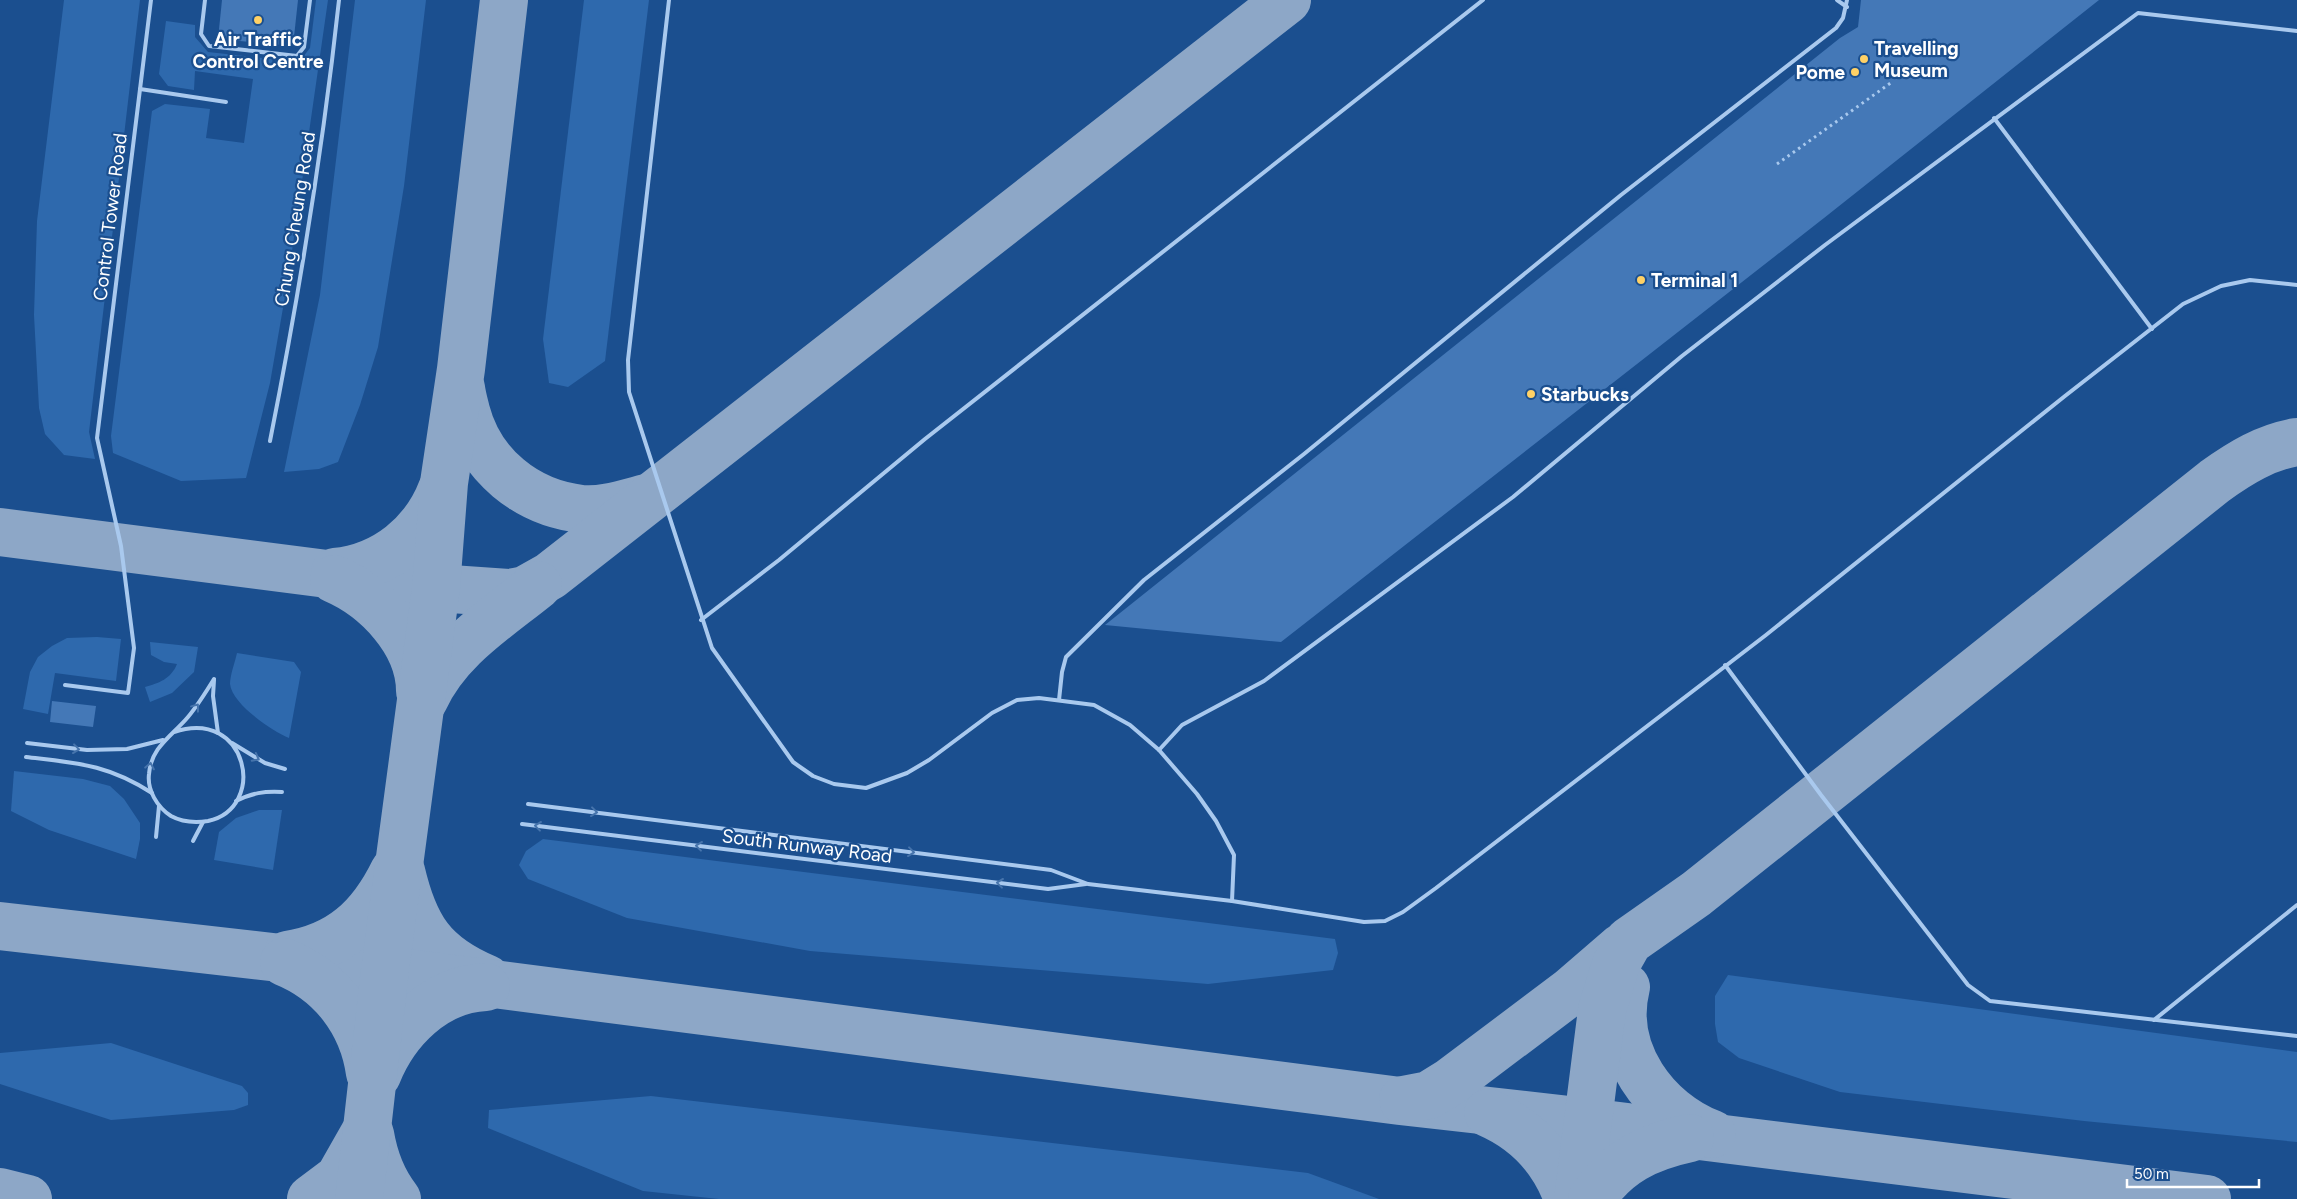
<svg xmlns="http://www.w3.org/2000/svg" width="2297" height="1199" font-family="Figtree,sans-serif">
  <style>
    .green { fill: #2e69ad }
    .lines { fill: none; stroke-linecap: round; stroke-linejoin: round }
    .taxiway { stroke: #8da7c7; stroke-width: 48 }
    .building { fill: #4478b7 }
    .path { stroke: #a9c9ee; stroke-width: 3; stroke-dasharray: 2.5 4; stroke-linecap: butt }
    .service { stroke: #a9c9ee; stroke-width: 4 }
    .oneway { stroke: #4674ac }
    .poi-dot { fill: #ffd166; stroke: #1b4f8f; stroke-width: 2 }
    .labels { text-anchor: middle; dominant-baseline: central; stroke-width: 4.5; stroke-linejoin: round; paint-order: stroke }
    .poi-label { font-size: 19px; font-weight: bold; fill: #fff; stroke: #1b4f8f; text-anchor: start }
    .street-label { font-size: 19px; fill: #fff; stroke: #1b4f8f }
  </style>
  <rect width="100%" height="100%" fill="#1b4f8f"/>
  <g class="green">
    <polygon points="64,0 140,0 89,432 95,459 64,455 45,434 39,408 34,315 37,221"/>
    <polygon points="316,0 328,0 288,279 270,383 246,478 181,481 113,453 111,436 152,111 165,104 210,109 206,138 244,143 253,79 195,71 194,90 168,86 159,74 166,21 195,25 195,37 208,52 299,62 310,48"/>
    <polygon points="355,0 426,0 404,186 378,347 360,405 338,462 319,469 284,472 320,295"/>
    <polygon points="584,0 649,0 605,361 568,387 549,383 543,339"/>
    <polygon points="97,637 121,639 116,681 55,673 48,714 23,709 30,672 38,657 52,646 67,638"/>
    <path d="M150 642 198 647 194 672 172 693 150 702 145 687C159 683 171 679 177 664L164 662 151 655Z"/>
    <path d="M237 653 294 662 301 672 289 738C272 731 232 704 230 684 230 675 235 662 237 653Z"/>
    <polygon points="14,771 83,779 110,786 124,799 140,823 140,839 136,859 49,830 11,811"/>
    <polygon points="259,810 282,810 273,870 214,860 219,832 236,818"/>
    <polygon points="543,839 1335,939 1338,953 1333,970 1208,984 810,951 627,918 528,879 519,865 526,851"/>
    <polygon points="1728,975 2297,1052 2297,1142 2084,1121 1840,1092 1739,1058 1718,1042 1715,1024 1715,996"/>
    <polygon points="111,1043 242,1086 248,1093 248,1105 234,1110 111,1120 0,1084 0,1053"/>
    <polygon points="651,1096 1308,1173 1379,1199 719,1199 643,1191 488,1128 489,1110"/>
  </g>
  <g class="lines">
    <g class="taxiway">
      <path d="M461 388C462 396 464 403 466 411 480 465 526 503 582 509 603 511 626 503 646 498"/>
      <polyline points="0,532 436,588 511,593 525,590 550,576 1287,0"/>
      <path d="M335 572C385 567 425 534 442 489"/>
      <path d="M334 579C376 597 420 642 420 691"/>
      <path d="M424 700C447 649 496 619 538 585"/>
      <path d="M401 871C414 927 432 956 487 979"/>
      <polyline points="0,926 385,970 1400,1101 1587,1122 2207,1199"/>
      <path d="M287 955C340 947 371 918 394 871"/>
      <path d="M284 962C331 981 363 1022 370 1073"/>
      <path d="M1626 987C1610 1051 1655 1112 1712 1134"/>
      <path d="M377 1075C395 1030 435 989 486 987"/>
      <polyline points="1403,1100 1429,1095 1450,1082 1571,991 1622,947"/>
      <path d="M1488 1113C1527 1130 1554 1159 1568 1199"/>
      <path d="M370 1134C374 1158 382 1180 397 1199"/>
      <polyline points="0,1192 28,1199"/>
      <polyline points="311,1199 339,1178 364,1134"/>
      <polyline points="359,1199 385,970 436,588 444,483 461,369 504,0"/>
      <path d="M1578 1199 1602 1010 1616 964 1629 941 1696 894 2215 481C2240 463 2266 447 2297 442"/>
      <path d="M1592 1199C1616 1162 1648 1147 1690 1138"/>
    </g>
  </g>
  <g class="building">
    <polygon points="222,0 298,0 293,46 218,39"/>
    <polygon points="1861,0 2099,0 1824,218 1281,642 1105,625 1840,38 1858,27"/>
    <polygon points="52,701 96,706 93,727 50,722"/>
  </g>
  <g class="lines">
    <polyline class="path" points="1777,164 1892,82"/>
    <g class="service">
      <polyline points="205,0 201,34 209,46 297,56 304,47 310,0"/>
      <polyline points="669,0 628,360 629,392 712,648 793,762 813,776 834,784 866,788 907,773 929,760 992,713 1017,700 1039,698 1094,705 1130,725 1159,750 1197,794 1216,821 1234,855 1232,901"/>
      <polyline points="1837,0 1847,7"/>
      <polyline points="140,89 226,102"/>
      <polyline points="1994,118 2152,329"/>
      <path d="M270 441C299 295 323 148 339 0"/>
      <polyline points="701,620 779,560 925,439 1483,0"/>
      <polyline points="1725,665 1821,795 1968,985 1990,1001 2297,1036"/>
      <polyline points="214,680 213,696 218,733"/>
      <polyline points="65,685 128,693 134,648 121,546 97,438 151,0"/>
      <polyline points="1059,700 1062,672 1066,657 1144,580 1304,454 1621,195 1836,28 1843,18 1847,0"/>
      <path d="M174 732C248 707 268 808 208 821 195 823 182 822 171 816 157 807 147 790 149 774 151 747 172 736 188 717 198 705 206 692 214 679"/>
      <polyline points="27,743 87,750 127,749 163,740"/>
      <polyline points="232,743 265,763 285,769"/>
      <polyline points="1159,750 1182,725 1264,681 1513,497 1682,356 1825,245 2138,13 2297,31"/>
      <path d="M26 757C77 763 107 764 152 793"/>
      <path d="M236 801C252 793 264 791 282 792"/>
      <polyline points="528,804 1051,870 1088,884 1232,901 1364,922 1385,921 1403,912 1436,888 1766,635 2065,396 2183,304 2221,286 2250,280 2297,285"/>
      <polyline points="522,824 1048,889 1086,884"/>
      <polyline points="156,837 159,806"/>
      <polyline points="193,841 203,822"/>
      <polyline points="2154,1020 2297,905"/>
    </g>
  </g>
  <defs><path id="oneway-chevron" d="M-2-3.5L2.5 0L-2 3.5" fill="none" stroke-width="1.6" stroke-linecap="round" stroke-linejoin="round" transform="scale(1.25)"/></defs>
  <g class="oneway">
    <use href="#oneway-chevron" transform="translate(196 707) rotate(-53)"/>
    <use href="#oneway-chevron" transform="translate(76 749) rotate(7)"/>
    <use href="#oneway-chevron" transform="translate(256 758) rotate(28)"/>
    <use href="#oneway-chevron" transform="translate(150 766) rotate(-79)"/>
    <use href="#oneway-chevron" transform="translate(594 812) rotate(7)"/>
    <use href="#oneway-chevron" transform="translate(538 826) rotate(-173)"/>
    <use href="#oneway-chevron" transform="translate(699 846) rotate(-173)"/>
    <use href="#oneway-chevron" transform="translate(911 852) rotate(7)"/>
    <use href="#oneway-chevron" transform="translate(1000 883) rotate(-173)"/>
  </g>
  <g class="poi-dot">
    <circle cx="258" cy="20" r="5"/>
    <circle cx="1864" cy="59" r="5"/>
    <circle cx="1855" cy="72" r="5"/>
    <circle cx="1641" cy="280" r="5"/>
    <circle cx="1531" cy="394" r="5"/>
  </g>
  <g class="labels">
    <g class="poi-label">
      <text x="258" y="39" text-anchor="middle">Air Traffic<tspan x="258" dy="22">Control Centre</tspan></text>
      <text x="1874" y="48">Travelling<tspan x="1874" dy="22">Museum</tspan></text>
      <text x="1845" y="72" text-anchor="end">Pome</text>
      <text x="1651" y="280">Terminal 1</text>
      <text x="1541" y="394">Starbucks</text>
    </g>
    <g class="street-label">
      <text transform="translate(110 217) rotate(-83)">Control Tower Road</text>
      <text transform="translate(295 219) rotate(-81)">Chung Cheung Road</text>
      <text transform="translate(807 846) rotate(7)">South Runway Road</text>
    </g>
  </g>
  <path d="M2127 1179v8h132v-8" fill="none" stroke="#ffffff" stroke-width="2.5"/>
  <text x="2134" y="1179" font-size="15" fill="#ffffff" stroke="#1b4f8f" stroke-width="4" paint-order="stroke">50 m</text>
</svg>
